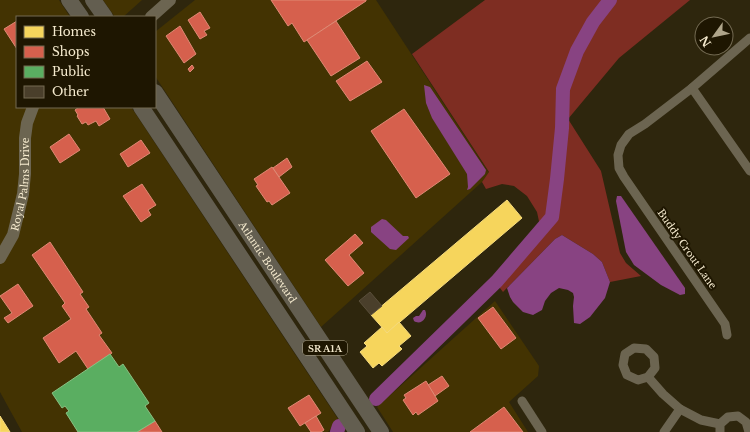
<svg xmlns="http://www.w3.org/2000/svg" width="750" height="432" font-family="'Libre Baskerville',serif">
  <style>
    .built { fill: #433302 }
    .green { fill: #7e2d22 }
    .water { fill: #884382 }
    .homes { fill: #f6d55c; stroke: #f6db7e }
    .shops { fill: #d6604d; stroke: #df8974 }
    .public { fill: #5aae61; stroke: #88c082 }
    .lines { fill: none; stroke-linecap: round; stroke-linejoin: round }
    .river { stroke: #884382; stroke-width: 14 }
    .building { fill: #4a3f2b; stroke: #5a4f3b }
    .minor { stroke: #6c6551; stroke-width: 9 }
    .tertiary { stroke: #6c6551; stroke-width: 12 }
    .trunk { stroke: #635e50; stroke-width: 16 }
    .labels { text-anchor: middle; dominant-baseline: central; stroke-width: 4; stroke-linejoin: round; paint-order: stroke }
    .shield { fill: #1e1601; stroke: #b4aa90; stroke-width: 1 }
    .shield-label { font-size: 9px; font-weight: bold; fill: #f5eace }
    .street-label { font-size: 10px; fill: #f5eace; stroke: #1e1601 }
  </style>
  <rect width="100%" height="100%" fill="#2e260d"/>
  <g class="built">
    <polygon points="0,0 59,0 70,17 17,17 17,107 131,107 338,419 328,432 22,432 0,392"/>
    <polygon points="103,0 142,0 123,17 115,17"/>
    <polygon points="195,0 376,0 489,173 482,182 321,327 155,76 155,32"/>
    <polygon points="495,301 539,366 538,376 509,402 528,432 393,432 377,407"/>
  </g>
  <polygon class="green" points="485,0 690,0 619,58 568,119 601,171 620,253 626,263 641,276 610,282 602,262 593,254 562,235 555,239 503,292 494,280 540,226 537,212 527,196 514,186 502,184 486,189 482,182 489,172 412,54"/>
  <g class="water">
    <polygon points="424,85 430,87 486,170 485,174 470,189 467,190 468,187 467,174 432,118 426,103"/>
    <polygon points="617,196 621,196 685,288 685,294 680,295 661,285 634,265 626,252 616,201"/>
    <polygon points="382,219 386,220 403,236 408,236 409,238 396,250 390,249 371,232 371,227"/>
    <polygon points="562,235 593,254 602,262 610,282 605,298 590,317 580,324 574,323 573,306 574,297 573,293 568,290 559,288 551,293 545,301 542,310 533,315 523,312 513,302 510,297 507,288 555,239"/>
    <path d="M423 310H425C429 317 421 326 414 321L413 318 416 316H419Z"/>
  </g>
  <g class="homes">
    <polygon points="507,200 522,218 387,333 371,315"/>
    <polygon points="399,322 411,336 399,346 402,349 382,366 379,363 373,368 360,352 367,346 364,343 382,327 387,333"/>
    <polygon points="0,416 10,432 0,432"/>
  </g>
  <g class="shops">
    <polygon points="271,0 366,0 366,1 304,42 292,23 288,26"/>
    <polygon points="200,12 210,28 204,31 207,35 200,39 188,20"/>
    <polygon points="17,21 17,49 4,29"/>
    <polygon points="336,21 360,58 331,76 307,40"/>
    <polygon points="180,26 196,54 184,63 166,36"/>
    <polygon points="367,61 382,82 350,101 336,81"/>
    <polygon points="192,65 194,68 190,72 188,69"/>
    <polygon points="79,107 103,107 110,119 99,126 96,121 88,125 86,122 82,124 77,116 78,115 75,110"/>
    <polygon points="404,109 450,174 416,198 371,131"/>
    <polygon points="69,134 80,150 60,163 50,147"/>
    <polygon points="141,140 150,153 128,167 120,154"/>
    <polygon points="287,158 292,167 279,177 273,168"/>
    <polygon points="272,167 290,193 272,205 269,201 267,202 256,186 258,185 254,179"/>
    <polygon points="142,184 156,205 148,210 151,215 141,222 123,196"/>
    <polygon points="355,234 363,243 349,255 364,273 348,286 325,260"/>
    <polygon points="50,242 83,292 80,294 89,307 86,309 102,333 99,335 112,353 88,369 76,351 59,363 43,338 71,319 62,306 65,303 32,255"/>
    <polygon points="18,284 33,306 8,323 4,318 12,313 0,296"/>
    <polygon points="493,307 516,338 501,349 478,318"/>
    <polygon points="442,376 449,386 435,396 428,385"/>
    <polygon points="426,381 438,401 418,415 416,412 413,415 403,400 406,398 404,395"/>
    <polygon points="309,395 321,413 300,426 288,408"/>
    <polygon points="504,407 523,432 470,432"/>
    <polygon points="316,416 324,430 321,432 311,432 305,423"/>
    <polygon points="155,421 162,432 137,432"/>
  </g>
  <polygon class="public" points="110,354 119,367 123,364 149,403 145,406 155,421 137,432 78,432 66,413 69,411 65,406 62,408 52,393"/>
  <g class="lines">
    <g class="river">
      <polyline points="376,399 497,281 552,217 557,179 562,128 563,89 577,51 593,22 610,0"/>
      <polyline points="337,432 339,426"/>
    </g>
  </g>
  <polygon class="building" points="370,292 382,306 371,315 359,301"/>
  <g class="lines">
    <g class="minor">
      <polyline points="692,88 750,171"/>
      <polyline points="727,335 725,324 624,177 619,168 618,155 621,145 629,134 645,124 692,88 750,38"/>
      <polygon points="634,348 646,349 654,357 655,368 648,377 638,380 627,375 623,365 625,354"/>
      <polyline points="648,377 663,394 680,409 701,420 720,424"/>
      <polyline points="522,401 542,432"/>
      <polyline points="664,432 680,409"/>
      <polyline points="720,432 720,424 728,417 738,416 746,422 749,432"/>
    </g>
    <g class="tertiary">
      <polyline points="151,17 170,0"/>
      <path id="s1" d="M0 258 13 235 23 194 25 174V138L27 123 33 107"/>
    </g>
    <g class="trunk">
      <polyline points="69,0 81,17"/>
      <polyline points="93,0 105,17"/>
      <path id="s2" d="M155 92 381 432"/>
      <polyline points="141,107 357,432"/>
    </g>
  </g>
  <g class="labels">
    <rect class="shield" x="303" y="341" width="44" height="14" rx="3"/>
    <g class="shield-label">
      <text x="325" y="348">SR A1A</text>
    </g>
    <g class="street-label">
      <text stroke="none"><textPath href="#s1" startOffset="78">Royal Palms Drive</textPath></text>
      <text transform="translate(687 249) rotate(55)">Buddy Crout Lane</text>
      <text stroke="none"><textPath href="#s2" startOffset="204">Atlantic Boulevard</textPath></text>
    </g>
  </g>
  <rect x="16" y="16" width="140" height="92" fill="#1e1601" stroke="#746b53"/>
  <rect x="24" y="26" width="20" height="12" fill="#f6d55c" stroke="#746b53"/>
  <text x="52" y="36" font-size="12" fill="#f5eace">Homes</text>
  <rect x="24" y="46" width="20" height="12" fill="#d6604d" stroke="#746b53"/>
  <text x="52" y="56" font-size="12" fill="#f5eace">Shops</text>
  <rect x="24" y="66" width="20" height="12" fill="#5aae61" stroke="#746b53"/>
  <text x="52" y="76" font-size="12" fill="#f5eace">Public</text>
  <rect x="24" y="86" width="20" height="12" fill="#4a3f2b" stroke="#746b53"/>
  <text x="52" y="96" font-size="12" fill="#f5eace">Other</text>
  <g transform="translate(714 36) rotate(237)"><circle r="19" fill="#1e1601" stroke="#746b53"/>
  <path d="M0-3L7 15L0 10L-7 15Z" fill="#afa58a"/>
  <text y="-6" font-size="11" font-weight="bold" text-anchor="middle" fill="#f5eace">N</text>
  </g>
</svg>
